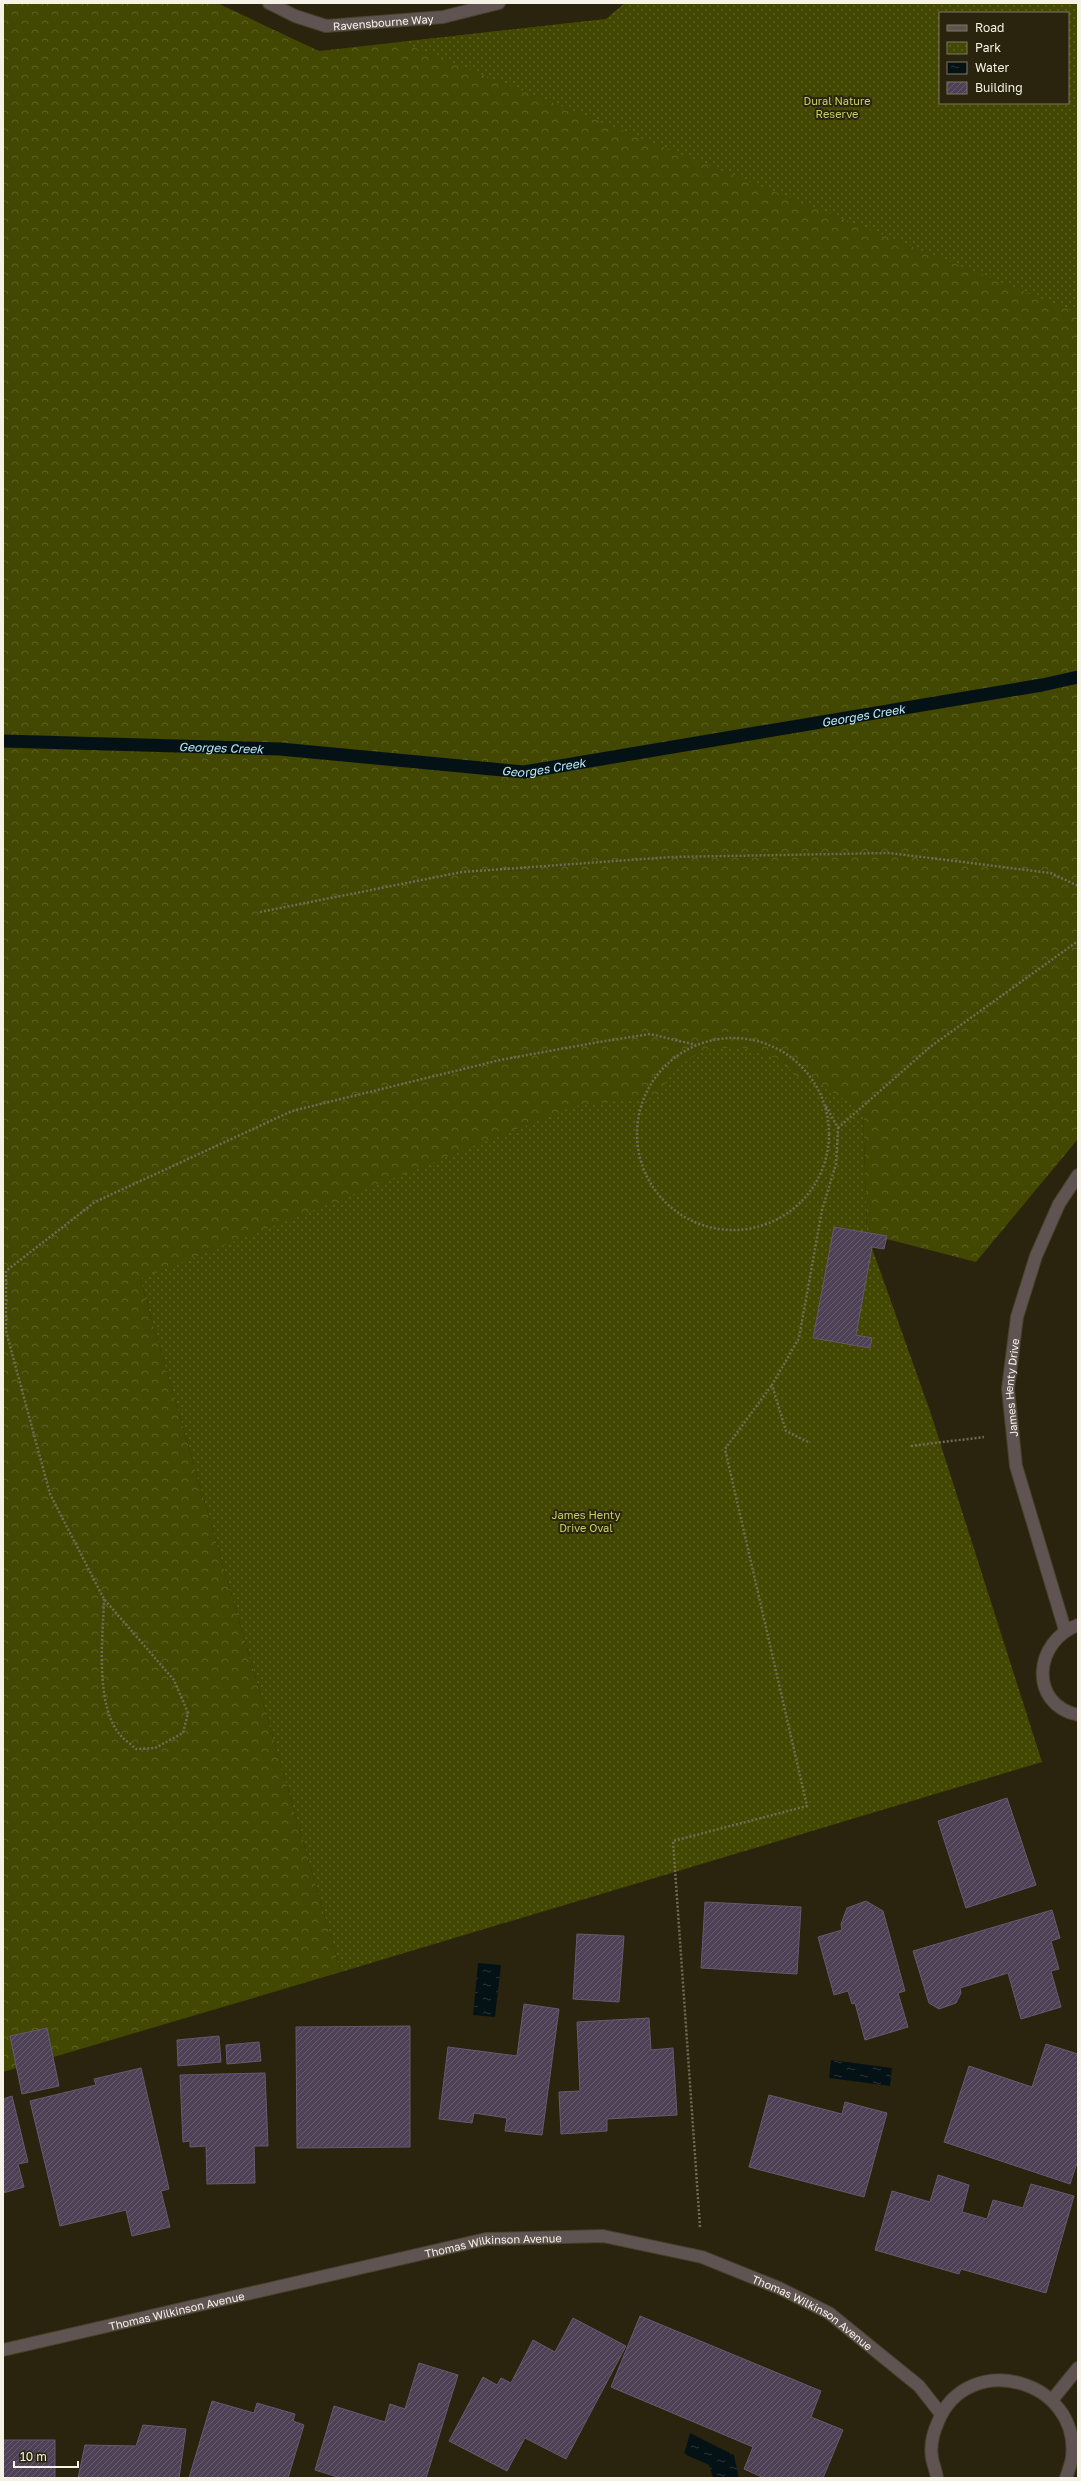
<svg xmlns="http://www.w3.org/2000/svg" width="1081" height="2481" font-family="'Golos Text',sans-serif">
  <style>
    .forest { fill: url(#forest-crowns); fill-rule: evenodd }
    .park { fill: url(#park-dots); fill-rule: evenodd }
    .water { fill: url(#water-ripples) }
    .lines { fill: none; stroke-linecap: round; stroke-linejoin: round }
    .stream { stroke: #051215; stroke-width: 13 }
    .building { fill: url(#building-hatch); stroke: #66596f }
    .minor-casing { stroke: #47412c; stroke-width: 14 }
    .path { stroke: #716b58; stroke-width: 2.5; stroke-dasharray: 2 2; stroke-linecap: butt }
    .minor { stroke: #605453; stroke-width: 12 }
    .labels { text-anchor: middle; dominant-baseline: central; stroke-width: 4; stroke-linejoin: round; paint-order: stroke }
    .street-label { font-size: 11px; fill: #f6f2e5; stroke: #2a240e }
    .park-label { font-size: 11px; fill: #c4d067; stroke: #2a240e }
    .water-label { font-size: 12px; font-style: italic; fill: #bdedfa; stroke: #2a240e }
  </style>
  <defs>
    <pattern id="forest-crowns" width="20" height="18" patternUnits="userSpaceOnUse"><rect width="20" height="18" fill="#424701"/><path d="M2 6a3 3 0 1 1 6 0M12 15a3 3 0 1 1 6 0" fill="none" stroke="#5e6226"/></pattern>
    <pattern id="park-dots" width="8" height="8" patternUnits="userSpaceOnUse"><rect width="8" height="8" fill="#424701"/><path d="M2 2h.1M6 6h.1" fill="none" stroke="#5e6226" stroke-width="1.8" stroke-linecap="round"/></pattern>
    <pattern id="water-ripples" width="26" height="14" patternUnits="userSpaceOnUse"><rect width="26" height="14" fill="#051215"/><path d="M2 4q2-2 4 0t4 0M15 11q2-2 4 0t4 0" fill="none" stroke="#2a3537"/></pattern>
    <pattern id="building-hatch" width="6" height="6" patternUnits="userSpaceOnUse"><rect width="6" height="6" fill="#4e4156"/><path d="M-1 1l2-2M0 6l6-6M5 7l2-2" fill="none" stroke="#685d6e"/></pattern>
  </defs>
  <rect width="100%" height="100%" fill="#2a240e"/>
  <path class="forest" d="M3 3H217L319 51 606 19 625 3H1078V1139L976 1262 867 1234 863 1112 140 1279 341 1972 3 2072ZM940 13H1068V103H940Z"/>
  <g class="park">
    <path d="M625 3H1078V313L401 42 607 19ZM940 13H1068V103H940Z"/>
    <path d="M736 1047C766 1052 781 1058 801 1081L813 1080 863 1111 867 1234 931 1414 1042 1762 341 1972 140 1279 575 1106 657 1097C667 1077 685 1057 708 1050 717 1048 727 1048 736 1047Z"/>
  </g>
  <g class="water">
    <polygon points="478,1963 501,1965 495,2017 473,2015"/>
    <polygon points="831,2060 892,2068 890,2086 829,2078"/>
    <polygon points="690,2433 734,2455 739,2478 713,2478 709,2465 684,2454"/>
  </g>
  <g class="lines">
    <path class="stream" id="s1" d="M3 741 280 749 524 772 1042 685 1078 677"/>
  </g>
  <g class="building">
    <polygon points="834,1227 887,1236 884,1249 872,1247 856,1335 872,1338 870,1348 813,1338"/>
    <polygon points="1007,1798 1036,1885 966,1908 938,1821"/>
    <polygon points="866,1901 883,1911 905,1991 898,1993 908,2027 865,2040 855,2003 852,2004 848,1991 834,1995 818,1937 842,1930 841,1924 847,1908"/>
    <polygon points="705,1902 801,1907 797,1974 701,1968"/>
    <polygon points="1052,1910 1060,1938 1051,1941 1059,1969 1051,1971 1061,2007 1021,2019 1008,1973 960,1988 961,1993 956,2003 939,2009 929,2003 913,1951"/>
    <polygon points="577,1934 624,1936 619,2002 573,1999"/>
    <polygon points="524,2004 559,2009 542,2135 505,2131 507,2118 474,2113 472,2123 439,2119 448,2047 517,2056"/>
    <polygon points="649,2018 651,2050 673,2048 677,2115 607,2119 607,2131 561,2134 559,2092 580,2091 577,2022"/>
    <polygon points="410,2026 410,2147 297,2148 296,2027"/>
    <polygon points="47,2028 59,2086 22,2094 10,2036"/>
    <polygon points="219,2036 221,2062 178,2066 177,2040"/>
    <polygon points="259,2042 261,2061 227,2064 226,2045"/>
    <polygon points="1046,2044 1078,2054 1078,2160 1070,2184 944,2142 969,2066 1032,2087"/>
    <polygon points="141,2068 169,2189 161,2191 170,2227 132,2236 126,2210 60,2226 30,2101 96,2085 94,2079"/>
    <polygon points="265,2073 268,2146 254,2146 255,2183 207,2184 206,2146 190,2147 190,2141 183,2142 180,2075"/>
    <polygon points="769,2095 842,2114 845,2102 887,2113 864,2197 749,2167"/>
    <polygon points="12,2096 28,2162 18,2164 24,2187 3,2193 3,2099"/>
    <polygon points="938,2175 969,2185 962,2212 987,2219 993,2200 1023,2208 1031,2184 1074,2196 1046,2293 961,2269 959,2274 875,2250 892,2191 930,2202"/>
    <polygon points="640,2316 821,2391 811,2417 843,2430 823,2478 764,2478 744,2469 753,2447 611,2387"/>
    <polygon points="573,2318 626,2346 566,2459 525,2438 507,2471 449,2441 483,2377 497,2385 501,2378 511,2383 533,2340 555,2352"/>
    <polygon points="419,2363 458,2375 426,2478 341,2478 315,2470 334,2406 385,2422 390,2404 405,2409"/>
    <polygon points="212,2401 254,2413 257,2403 295,2414 293,2421 304,2425 288,2478 189,2478"/>
    <polygon points="143,2425 186,2429 179,2478 78,2478 85,2445 136,2446"/>
    <rect x="3" y="2440" width="52" height="38"/>
  </g>
  <g class="lines">
    <g class="minor-casing">
      <g id="minor">
        <path id="s2" d="M269 3 295 16 326 26 443 17 499 3"/>
        <path d="M1078 1625C1034 1641 1028 1704 1078 1715"/>
        <path id="s3" d="M1065 1630 1016 1466 1008 1389 1017 1317 1036 1256 1059 1204 1078 1175"/>
        <path id="s4" d="M3 2350 486 2239 603 2236 702 2257 779 2288 829 2313 919 2386 941 2414"/>
        <polyline points="1052,2400 1078,2368"/>
        <path d="M937 2478C936 2471 933 2464 932 2458 930 2446 933 2433 938 2422 967 2349 1081 2379 1072 2458 1071 2464 1068 2472 1066 2478"/>
      </g>
    </g>
    <g class="path">
      <polyline points="260,912 462,872 671,857 890,853 1051,873 1078,886"/>
      <circle cx="733" cy="1134" r="96"/>
      <polyline points="838,1128 930,1047 1078,941"/>
      <polyline points="808,1442 786,1431 772,1385 799,1338 822,1210 836,1164 838,1128 826,1106"/>
      <polyline points="911,1446 984,1437"/>
      <path d="M104 1599C103 1637 94 1708 122 1737 126 1741 132 1745 136 1749L155 1748 183 1733 188 1713 174 1680 104 1599 50 1494 6 1331V1271L95 1202 292 1111 500 1060 599 1042 650 1034 696 1045"/>
      <polyline points="700,2227 673,1841 807,1806 725,1449 772,1385"/>
    </g>
    <use href="#minor" class="minor"/>
  </g>
  <g class="labels">
    <g class="street-label">
      <text stroke="none"><textPath href="#s2" startOffset="119">Ravensbourne Way</textPath></text>
      <text stroke="none"><textPath href="#s3" startOffset="250">James Henty Drive</textPath></text>
      <text stroke="none"><textPath href="#s4" startOffset="502">Thomas Wilkinson Avenue</textPath></text>
      <text stroke="none"><textPath href="#s4" startOffset="178">Thomas Wilkinson Avenue</textPath></text>
      <text stroke="none"><textPath href="#s4" startOffset="838">Thomas Wilkinson Avenue</textPath></text>
    </g>
    <g class="park-label">
      <text x="837" y="100">Dural Nature<tspan x="837" dy="13">Reserve</tspan></text>
      <text x="586" y="1514">James Henty<tspan x="586" dy="13">Drive Oval</tspan></text>
    </g>
    <g class="water-label">
      <text stroke="none"><textPath href="#s1" startOffset="866">Georges Creek</textPath></text>
      <text stroke="none"><textPath href="#s1" startOffset="218">Georges Creek</textPath></text>
      <text stroke="none"><textPath href="#s1" startOffset="542">Georges Creek</textPath></text>
    </g>
  </g>
  <rect width="1081" height="2481" fill="none" stroke="#f6f2e5" stroke-width="8"/>
  <rect x="939" y="12" width="130" height="92" fill="#2a240e" stroke="#7c7664"/>
  <rect x="947" y="25" width="20" height="6" fill="#605453" stroke="#7c7664"/>
  <text x="975" y="32" font-size="12" fill="#f6f2e5">Road</text>
  <rect x="947" y="42" width="20" height="12" fill="url(#park-dots)" stroke="#7c7664"/>
  <text x="975" y="52" font-size="12" fill="#f6f2e5">Park</text>
  <rect x="947" y="62" width="20" height="12" fill="url(#water-ripples)" stroke="#7c7664"/>
  <text x="975" y="72" font-size="12" fill="#f6f2e5">Water</text>
  <rect x="947" y="82" width="20" height="12" fill="url(#building-hatch)" stroke="#7c7664"/>
  <text x="975" y="92" font-size="12" fill="#f6f2e5">Building</text>
  <path d="M14 2461v6h64v-6" fill="none" stroke="#f6f2e5" stroke-width="2"/>
  <text x="20" y="2461" font-size="12" fill="#f6f2e5" stroke="#2a240e" stroke-width="3" paint-order="stroke">10 m</text>
</svg>
